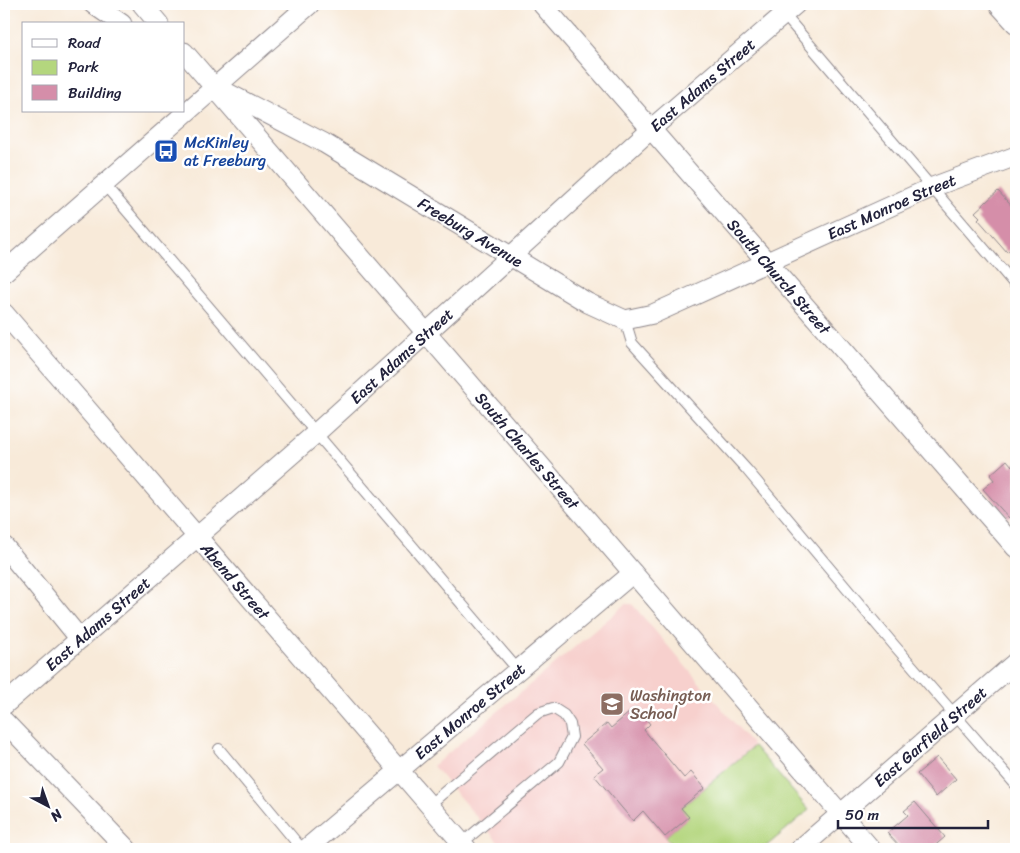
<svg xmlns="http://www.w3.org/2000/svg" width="1020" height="853" font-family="Sriracha,sans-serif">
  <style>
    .built { fill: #f7d0cd }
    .green { fill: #b4d67e; stroke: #6b7c5c }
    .building { fill: #d58ea9 }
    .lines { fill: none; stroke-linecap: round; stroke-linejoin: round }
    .service-casing { stroke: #8d868a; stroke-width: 12 }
    .minor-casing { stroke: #8d868a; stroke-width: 21 }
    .service { stroke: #fff; stroke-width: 10 }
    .minor { stroke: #fff; stroke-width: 19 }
    .labels { text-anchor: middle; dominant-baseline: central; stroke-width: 5; stroke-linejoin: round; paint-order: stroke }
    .street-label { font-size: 16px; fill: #22223b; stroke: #fff }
    .transit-label { font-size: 16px; fill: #164399; stroke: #fff; text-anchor: start }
    .education-label { font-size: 16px; fill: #785e54; stroke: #fff; text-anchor: start }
  </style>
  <rect width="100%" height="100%" fill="#fff"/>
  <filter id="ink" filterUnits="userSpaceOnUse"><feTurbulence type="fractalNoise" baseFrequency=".02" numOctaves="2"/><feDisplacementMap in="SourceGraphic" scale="10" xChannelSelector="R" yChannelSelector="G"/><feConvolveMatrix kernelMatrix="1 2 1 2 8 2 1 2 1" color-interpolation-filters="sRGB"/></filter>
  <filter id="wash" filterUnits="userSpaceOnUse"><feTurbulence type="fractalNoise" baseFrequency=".0096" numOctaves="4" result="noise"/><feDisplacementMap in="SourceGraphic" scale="20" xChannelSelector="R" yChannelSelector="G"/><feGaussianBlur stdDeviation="1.12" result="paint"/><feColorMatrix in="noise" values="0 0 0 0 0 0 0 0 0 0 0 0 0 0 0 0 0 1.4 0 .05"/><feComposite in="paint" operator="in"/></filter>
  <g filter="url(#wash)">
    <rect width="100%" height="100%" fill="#f8ead9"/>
    <polygon class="built" points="626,604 632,604 809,810 763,849 504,849 433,766"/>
    <polygon class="green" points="754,746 809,810 763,849 675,849 665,837 688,817 681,808"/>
    <g id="blocks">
      <g class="building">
        <polygon points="998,191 1016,211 1016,244 1007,252 978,219 980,217 975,212"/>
        <polygon points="1007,460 1012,466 1016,462 1016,512 1009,518 983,489 994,480 990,475"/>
        <polygon points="636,707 650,724 644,730 684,778 691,772 705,788 681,808 689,817 665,837 643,811 633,821 594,775 603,768 582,744 607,723 611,728"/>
        <polygon points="937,757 956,779 936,797 917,774"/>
        <polygon points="915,802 945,837 931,849 902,849 887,833 908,815 904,811"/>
      </g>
    </g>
  </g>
  <g filter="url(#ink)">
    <use href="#blocks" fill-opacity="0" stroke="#8d868a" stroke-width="1"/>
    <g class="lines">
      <g class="service-casing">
        <g id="service">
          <polyline points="775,4 1016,286"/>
          <polyline points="104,184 518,670"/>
          <polyline points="625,320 632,343 747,470 894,645 1016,785"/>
          <polyline points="219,749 302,849"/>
          <polyline points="429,805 538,713 553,708 564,715 570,724 572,737 559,762 462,843"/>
        </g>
      </g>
      <g class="minor-casing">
        <g id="minor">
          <polyline points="93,4 122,24"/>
          <polyline points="142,4 159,24"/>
          <path id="s1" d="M542 4 1016 548"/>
          <polyline points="998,4 1016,24"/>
          <path id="s2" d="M184 52 871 849"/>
          <path id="s3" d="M218 88 324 143 588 303 625 320 653 314 933 187 1016 156"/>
          <polyline points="4,272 310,4"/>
          <path id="s4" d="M4 313 467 849"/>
          <polyline points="4,546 80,639"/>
          <path id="s5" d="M4 705 315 434 651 129 796 4"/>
          <polyline points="4,721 127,849"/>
          <path id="s6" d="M306 849 633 573"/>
          <path id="s7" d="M800 849 1016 662"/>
        </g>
      </g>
      <use href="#service" class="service"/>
      <use href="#minor" class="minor"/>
    </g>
  </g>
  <defs>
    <g id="bus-square" transform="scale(1.25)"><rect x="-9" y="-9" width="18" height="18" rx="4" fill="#1a4fb4" stroke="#fff"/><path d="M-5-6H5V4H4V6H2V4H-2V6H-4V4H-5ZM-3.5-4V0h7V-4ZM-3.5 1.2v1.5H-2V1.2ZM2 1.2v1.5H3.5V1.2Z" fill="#fff"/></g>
    <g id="school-square" transform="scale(1.25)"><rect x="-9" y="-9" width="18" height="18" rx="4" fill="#8d6e63" stroke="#fff"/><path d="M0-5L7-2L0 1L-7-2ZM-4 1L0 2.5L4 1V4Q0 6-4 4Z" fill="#fff"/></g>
  </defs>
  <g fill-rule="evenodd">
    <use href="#bus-square" x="166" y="151"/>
    <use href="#school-square" x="612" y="704"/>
  </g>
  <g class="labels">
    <g class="street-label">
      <text stroke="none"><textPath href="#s5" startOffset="934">East Adams Street</textPath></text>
      <text stroke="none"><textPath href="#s3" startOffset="759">East Monroe Street</textPath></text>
      <text stroke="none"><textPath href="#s3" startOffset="291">Freeburg Avenue</textPath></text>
      <text stroke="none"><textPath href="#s1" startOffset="361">South Church Street</textPath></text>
      <text stroke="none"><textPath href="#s5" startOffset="529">East Adams Street</textPath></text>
      <text stroke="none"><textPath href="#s2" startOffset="526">South Charles Street</textPath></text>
      <text stroke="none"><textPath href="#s4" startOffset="354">Abend Street</textPath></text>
      <text stroke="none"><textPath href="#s5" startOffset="124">East Adams Street</textPath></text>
      <text stroke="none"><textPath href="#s6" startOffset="214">East Monroe Street</textPath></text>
      <text stroke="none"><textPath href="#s7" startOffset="172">East Garfield Street</textPath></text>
    </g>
    <g class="transit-label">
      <text x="184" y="142">McKinley<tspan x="184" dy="18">at Freeburg</tspan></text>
    </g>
    <g class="education-label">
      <text x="630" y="695">Washington<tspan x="630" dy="18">School</tspan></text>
    </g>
  </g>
  <rect width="1020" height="853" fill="none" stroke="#fff" stroke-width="20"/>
  <rect x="22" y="22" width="162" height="90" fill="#ffffff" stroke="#a7a7b1"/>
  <rect x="32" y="39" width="25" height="8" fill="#ffffff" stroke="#a7a7b1"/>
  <text x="68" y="48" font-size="15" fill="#22223b">Road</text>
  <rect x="32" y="60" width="25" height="15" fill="#b4d67e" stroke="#a7a7b1"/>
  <text x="68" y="72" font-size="15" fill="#22223b">Park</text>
  <rect x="32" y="85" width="25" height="15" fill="#d58ea9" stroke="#a7a7b1"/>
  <text x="68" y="98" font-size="15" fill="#22223b">Building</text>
  <g transform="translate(48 806) rotate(139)" stroke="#ffffff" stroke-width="4" paint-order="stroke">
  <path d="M0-4L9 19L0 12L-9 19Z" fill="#22223b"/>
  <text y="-8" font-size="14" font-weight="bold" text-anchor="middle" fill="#22223b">N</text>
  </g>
  <path d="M838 820v8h150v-8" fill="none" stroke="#22223b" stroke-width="2.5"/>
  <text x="845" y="820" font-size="15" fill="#22223b" stroke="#ffffff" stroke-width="4" paint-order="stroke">50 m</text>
</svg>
